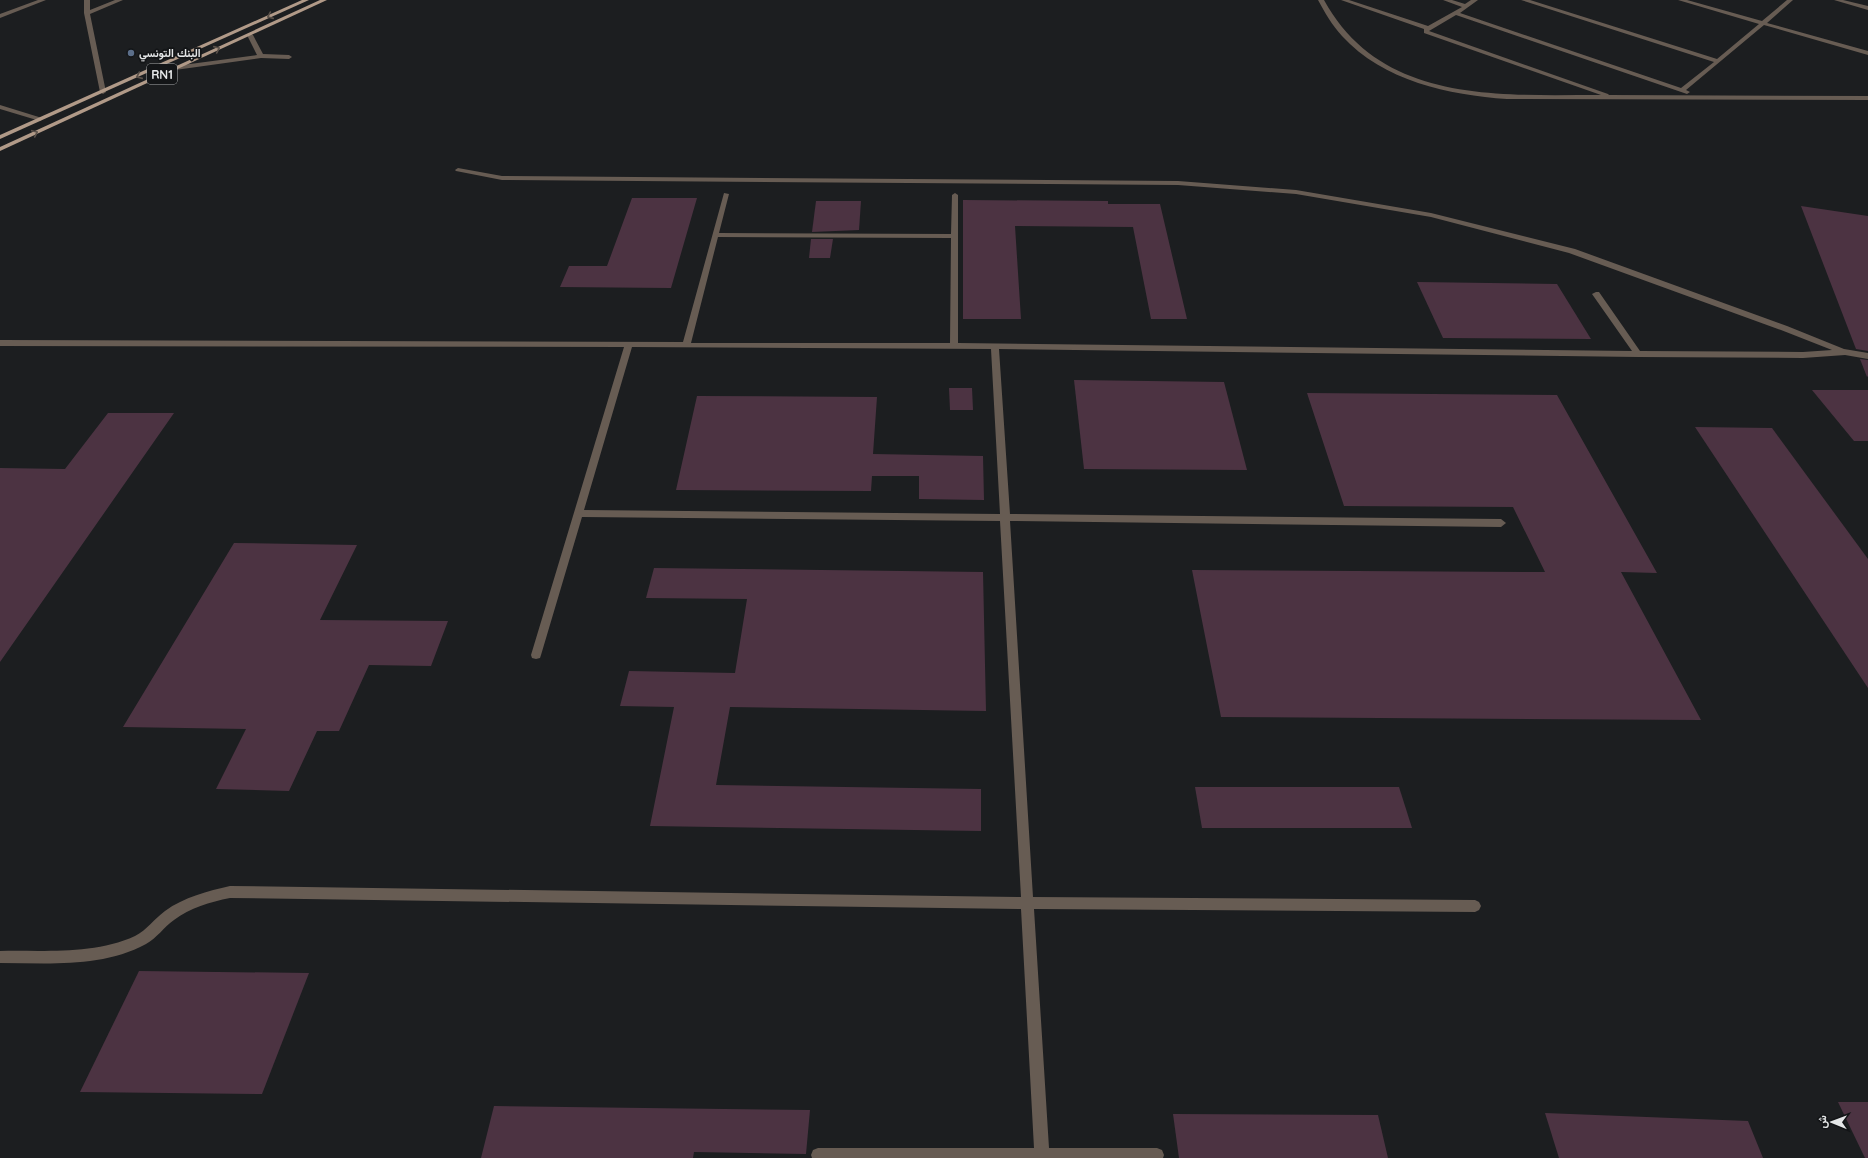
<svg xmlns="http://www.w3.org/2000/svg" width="1868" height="1158" font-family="Quicksand,Vazirmatn,sans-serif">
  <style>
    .building { fill: #4c3342 }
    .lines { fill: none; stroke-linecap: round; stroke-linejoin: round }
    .service { fill: #675c53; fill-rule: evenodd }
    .minor { fill: #675c53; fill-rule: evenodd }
    .primary { fill: #b19a88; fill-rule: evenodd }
    .oneway { stroke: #5a514a }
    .service-dot { fill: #5c6f8a; stroke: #131517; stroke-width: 1.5 }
    .labels { text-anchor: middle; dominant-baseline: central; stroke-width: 3.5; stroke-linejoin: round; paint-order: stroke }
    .far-poi-label { font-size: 11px; font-weight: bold; fill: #e5e7e8; stroke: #131517; text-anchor: start }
    .shield { fill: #131517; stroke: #a6a8a9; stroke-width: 1 }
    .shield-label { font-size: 12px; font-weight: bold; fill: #e5e7e8 }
  </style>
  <rect width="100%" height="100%" fill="#1c1e20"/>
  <g class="building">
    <polygon points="632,198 697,198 671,288 560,287 569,266 607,266"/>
    <polygon points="963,200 1108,201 1108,204 1160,204 1187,319 1151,319 1133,227 1015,226 1021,319 963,319"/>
    <polygon points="816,201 861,201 859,230 812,232"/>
    <polygon points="1801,206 1868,216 1868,351 1856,349"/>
    <polygon points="811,239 833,239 830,258 809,258"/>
    <polygon points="1417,282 1557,284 1591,339 1443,338"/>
    <polygon points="1860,359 1868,360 1868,376 1867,377"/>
    <polygon points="1074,380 1224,382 1247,470 1084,469"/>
    <polygon points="949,388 972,388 973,410 950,410"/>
    <polygon points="1812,390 1868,390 1868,441 1854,441"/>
    <polygon points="1307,393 1557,395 1657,573 1621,572 1701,720 1221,717 1192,570 1545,572 1513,507 1344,506"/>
    <polygon points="697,396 877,397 873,454 983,456 984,500 919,499 919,476 872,476 871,491 676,490"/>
    <polygon points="108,413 174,413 0,662 0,468 65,469"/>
    <polygon points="1695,427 1772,428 1868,559 1868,688"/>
    <polygon points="234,543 357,545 320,620 448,621 431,666 369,665 339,731 317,731 289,791 216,789 246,729 123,727"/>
    <polygon points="654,568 983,572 986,711 730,707 716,785 981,789 981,831 650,826 674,707 620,706 629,671 735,673 747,599 646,598"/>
    <polygon points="1195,787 1399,787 1412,828 1202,828"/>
    <polygon points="139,971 309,973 262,1094 80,1092"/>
    <polygon points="1838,1102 1868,1102 1868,1158 1865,1158"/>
    <polygon points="494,1106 810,1110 806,1154 694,1152 693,1158 481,1158"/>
    <polygon points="1545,1113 1748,1121 1763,1158 1559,1158"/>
    <polygon points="1173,1114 1378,1115 1388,1158 1179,1158"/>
  </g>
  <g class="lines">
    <g class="service">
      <polygon points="250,33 253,35 263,54 289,55 292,57 289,59 261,58 175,70 172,68 175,66 257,55 247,35"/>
      <path d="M458 168 502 176 1178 181 1296 190 1431 213 1575 249 1787 326 1844 349 1868 353V359L1845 355 1803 358 1638 357 999 349 1010 514 1501 519 1506 523 1501 527 1010 521 1033 897 1475 900 1479 902 1481 906 1479 910 1475 912 1034 909 1049 1148H1157L1162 1150 1164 1155 1163 1158H812L811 1155 813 1150 818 1148H1034L1021 909 230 898C210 902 190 908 174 920 164 927 157 938 146 944 102 968 49 963 0 963V951C44 950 94 955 135 936 147 930 154 919 165 911 184 897 208 891 230 886L1021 897 1000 521 582 517 541 655 540 658 536 659 532 658 531 655 624 347 0 346V340L683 342 724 193 729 194 719 233 951 234 952 195 955 193 958 195V343L1632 351 1592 294 1596 292H1599L1640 351 1803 352 1832 350 1781 330 1569 253 1431 217 1296 194 1178 185 502 180 456 171 455 170ZM718 237 951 238 950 343H691ZM632 347 991 349 1000 514 584 510Z"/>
    </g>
    <g class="minor">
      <polygon points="38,0 46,0 0,18 0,14"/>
      <polygon points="84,0 90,0 90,10 115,0 123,0 90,14 106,92 103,94 100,92 84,13"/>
      <path d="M1318 0H1324C1381 104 1499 95 1601 95L1424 33V29L1341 0H1349L1428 26 1462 7 1443 0H1452L1465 4 1471 0H1478L1460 13 1681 88 1714 62 1521 0H1530L1717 59 1759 24 1678 0H1687L1762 21 1787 0H1793L1767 23 1868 51V55L1764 25 1686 90 1690 92 1687 94 1456 15 1429 31 1608 94 1609 95 1868 96V100L1507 99C1449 95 1383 81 1342 36 1332 25 1325 13 1318 0Z"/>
      <polygon points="1834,0 1843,0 1868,6 1868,10"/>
      <polygon points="0,105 42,118 43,119 40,121 0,109"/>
    </g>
    <g class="primary">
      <polygon points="302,0 309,0 0,139 0,135"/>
      <polygon points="320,0 327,0 0,151 0,147"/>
    </g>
  </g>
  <defs><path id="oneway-chevron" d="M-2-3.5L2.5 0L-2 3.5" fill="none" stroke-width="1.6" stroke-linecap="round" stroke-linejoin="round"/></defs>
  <g class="oneway">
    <use href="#oneway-chevron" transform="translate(270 16) rotate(156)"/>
    <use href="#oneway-chevron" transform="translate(217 49) rotate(-24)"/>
    <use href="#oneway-chevron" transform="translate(139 76) rotate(156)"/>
    <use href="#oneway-chevron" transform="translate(35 133) rotate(-25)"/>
  </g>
  <circle class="service-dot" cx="131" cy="53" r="4"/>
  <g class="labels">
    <g class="far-poi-label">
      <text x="139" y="53">البنك التونسي</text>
    </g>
    <rect class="shield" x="147" y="64" width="30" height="20" rx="3"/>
    <g class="shield-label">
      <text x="162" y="74">RN1</text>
    </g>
  </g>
  <g transform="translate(1832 1122) rotate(271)" stroke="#131517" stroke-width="3" paint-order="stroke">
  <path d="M0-3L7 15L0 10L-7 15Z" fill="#e5e7e8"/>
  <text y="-6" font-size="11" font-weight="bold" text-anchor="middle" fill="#e5e7e8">ش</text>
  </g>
</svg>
